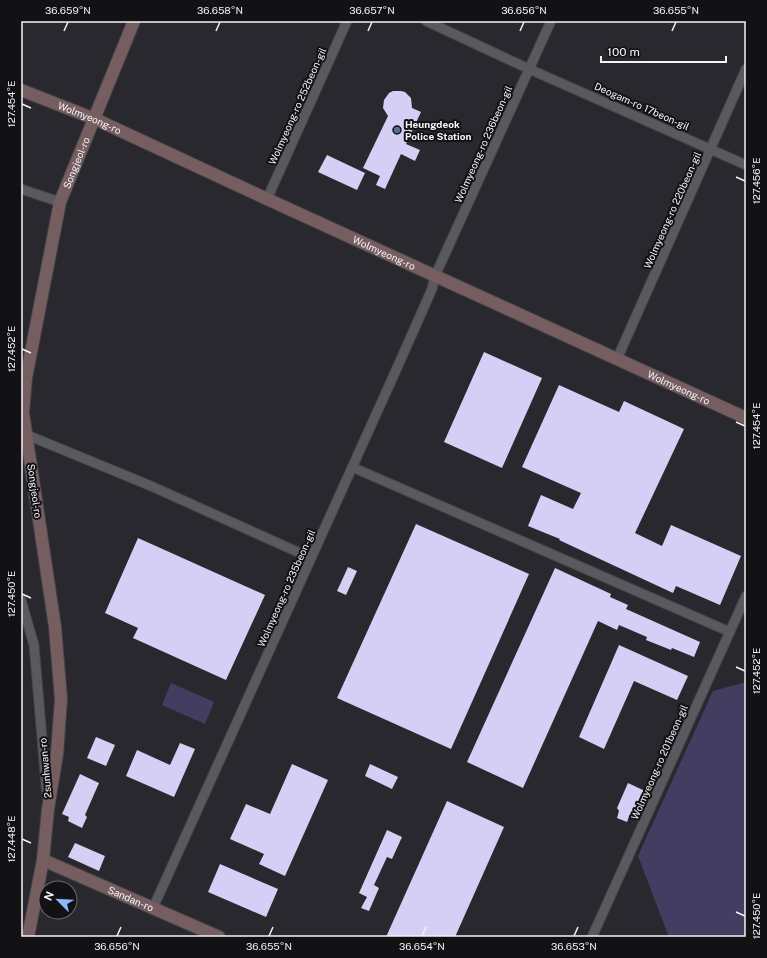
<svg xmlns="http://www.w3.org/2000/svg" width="767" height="958" font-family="'Public Sans',sans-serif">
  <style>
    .green { fill: #443d62 }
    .building { fill: #d5cff6 }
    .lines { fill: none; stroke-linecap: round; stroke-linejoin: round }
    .street-casing { stroke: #444348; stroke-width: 11 }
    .secondary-casing { stroke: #444348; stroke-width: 14 }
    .street { stroke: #59595f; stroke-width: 9 }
    .secondary { stroke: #765e60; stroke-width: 12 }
    .ticks { fill: none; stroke: #f4f3f7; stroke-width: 1.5 }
    .service-dot { fill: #5c6f8a; stroke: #121114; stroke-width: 1.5 }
    .labels { text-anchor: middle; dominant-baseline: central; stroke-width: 4; stroke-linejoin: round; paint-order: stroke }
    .street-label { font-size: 10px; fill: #f4f3f7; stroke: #121114 }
    .poi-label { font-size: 10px; font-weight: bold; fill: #f4f3f7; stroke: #121114; text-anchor: start }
    .neatline { fill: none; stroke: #f4f3f7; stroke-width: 1.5 }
    .ticks-label { font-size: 10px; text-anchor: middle; fill: #f4f3f7 }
  </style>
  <rect width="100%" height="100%" fill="#29282e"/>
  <g class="green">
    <polygon points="746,682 746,937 669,937 638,856 713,691"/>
    <polygon points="171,683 214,702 205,724 162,705"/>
  </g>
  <g class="building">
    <polygon points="393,91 401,91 405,92 411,98 412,108 421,112 406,144 420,150 415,161 401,154 385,189 376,185 380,176 363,168 388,116 383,108 384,100 389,93"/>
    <polygon points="327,155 365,173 357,190 318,172"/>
    <polygon points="484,352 542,378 502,468 444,442"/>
    <polygon points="559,385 619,412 624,401 684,429 635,533 662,546 671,525 741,556 720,605 676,586 673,593 559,540 560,539 528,526 541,495 573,509 581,493 522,467"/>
    <polygon points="416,524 529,574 451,749 337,698"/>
    <polygon points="138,538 265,595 226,680 133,638 138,628 105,613"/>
    <polygon points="348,567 357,571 346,595 337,591"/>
    <polygon points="555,568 611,594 610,597 628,605 626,609 700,642 694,657 672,648 671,650 646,640 647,637 619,625 617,630 598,621 523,788 467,762"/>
    <polygon points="619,645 688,676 677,700 634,681 604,749 579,737"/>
    <polygon points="96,737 115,745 106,766 87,758"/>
    <polygon points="180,743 195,749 174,797 126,776 137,750 170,765"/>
    <polygon points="292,764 328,780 285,876 259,864 264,854 230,839 246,804 270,814"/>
    <polygon points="370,764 398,777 392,789 365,776"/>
    <polygon points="80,774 99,783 85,815 87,817 82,828 68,821 69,817 62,814"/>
    <polygon points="628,783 645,791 634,816 630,814 627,822 617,818 619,811 617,808"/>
    <polygon points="447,801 504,827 455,937 386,937"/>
    <polygon points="387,830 402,837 392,859 387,857 374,885 379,888 369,911 361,908 367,897 359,893"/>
    <polygon points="75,843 105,856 99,871 68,857"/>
    <polygon points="220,864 278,889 266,917 208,892"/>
  </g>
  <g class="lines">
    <g class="street-casing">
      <g id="street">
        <polyline points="426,21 529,69 746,165"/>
        <polyline points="21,189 60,202"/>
        <polyline points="267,199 347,21"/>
        <polyline points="617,359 746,69"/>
        <polyline points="22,436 27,435 151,486 311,558"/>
        <polyline points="352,467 730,632"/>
        <polyline points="21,600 34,645 47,796"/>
        <polyline points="153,908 397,368 432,289 435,276 551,21"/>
        <polyline points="592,937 746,596"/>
      </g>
    </g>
    <g class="secondary-casing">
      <g id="secondary">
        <path id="s1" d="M21 90 95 119 267 199 746 418"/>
        <path id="s2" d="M43 860 219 937"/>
        <path id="s3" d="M28 937 43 860 48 809 57 754 61 699 55 627 23 413 26 378 60 202 134 21"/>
      </g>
    </g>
    <use href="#street" class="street"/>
    <use href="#secondary" class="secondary"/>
  </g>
  <path class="ticks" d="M64 31 68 22M216 31 220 22M368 31 372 22M520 31 524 22M672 31 676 22M22 104 31 108M736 177 745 181M22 349 31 353M736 422 745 426M22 594 31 598M736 667 745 671M22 839 31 843M736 912 745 916M117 936 121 927M269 936 273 927M422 936 426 927M574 936 578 927"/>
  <circle class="service-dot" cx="397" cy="130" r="4"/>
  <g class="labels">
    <g class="street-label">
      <text transform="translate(297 106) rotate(-66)">Wolmyeong-ro 252beon-gil</text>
      <text transform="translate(642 106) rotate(24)">Deogam-ro 17beon-gil</text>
      <text stroke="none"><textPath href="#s1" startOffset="74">Wolmyeong-ro</textPath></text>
      <text transform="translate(483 144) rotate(-66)">Wolmyeong-ro 236beon-gil</text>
      <text stroke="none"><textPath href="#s3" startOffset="786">Songjeol-ro</textPath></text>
      <text transform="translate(672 210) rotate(-66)">Wolmyeong-ro 220beon-gil</text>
      <text stroke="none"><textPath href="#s1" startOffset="398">Wolmyeong-ro</textPath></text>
      <text stroke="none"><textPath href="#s1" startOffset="722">Wolmyeong-ro</textPath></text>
      <text transform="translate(35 491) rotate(82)">Songjeol-ro</text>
      <text transform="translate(286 588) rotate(-66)">Wolmyeong-ro 235beon-gil</text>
      <text transform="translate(659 762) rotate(-66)">Wolmyeong-ro 201beon-gil</text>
      <text transform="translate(45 768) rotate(-95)">2sunhwan-ro</text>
      <text stroke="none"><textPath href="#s2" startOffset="96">Sandan-ro</textPath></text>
    </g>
    <g class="poi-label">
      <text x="405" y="124">Heungdeok<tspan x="405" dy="12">Police Station</tspan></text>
    </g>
  </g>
  <rect width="767" height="958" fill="none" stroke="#121114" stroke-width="44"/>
  <g transform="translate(58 900) rotate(294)"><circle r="19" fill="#121114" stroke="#6c6b6f"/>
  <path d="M0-3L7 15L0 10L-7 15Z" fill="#8bbafc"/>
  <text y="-6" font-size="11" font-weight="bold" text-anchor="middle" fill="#f4f3f7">N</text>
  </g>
  <path d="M601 56v6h125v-6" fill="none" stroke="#f4f3f7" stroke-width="2"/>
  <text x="607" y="56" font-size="12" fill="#f4f3f7" stroke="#121114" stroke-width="3" paint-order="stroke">100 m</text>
  <rect x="22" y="22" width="723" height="914" class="neatline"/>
  <g class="ticks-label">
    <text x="68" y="14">36.659°N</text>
    <text x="220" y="14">36.658°N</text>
    <text x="372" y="14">36.657°N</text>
    <text x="524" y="14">36.656°N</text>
    <text x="676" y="14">36.655°N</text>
    <text transform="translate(11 104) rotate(-90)" y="4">127.454°E</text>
    <text transform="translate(756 181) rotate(-90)" y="4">127.456°E</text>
    <text transform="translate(11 349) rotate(-90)" y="4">127.452°E</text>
    <text transform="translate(756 426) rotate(-90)" y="4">127.454°E</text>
    <text transform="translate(11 594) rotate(-90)" y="4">127.450°E</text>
    <text transform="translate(756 671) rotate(-90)" y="4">127.452°E</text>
    <text transform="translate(11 839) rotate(-90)" y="4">127.448°E</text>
    <text transform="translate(756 916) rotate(-90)" y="4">127.450°E</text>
    <text x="117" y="950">36.656°N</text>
    <text x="269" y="950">36.655°N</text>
    <text x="422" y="950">36.654°N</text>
    <text x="574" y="950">36.653°N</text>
  </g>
</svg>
